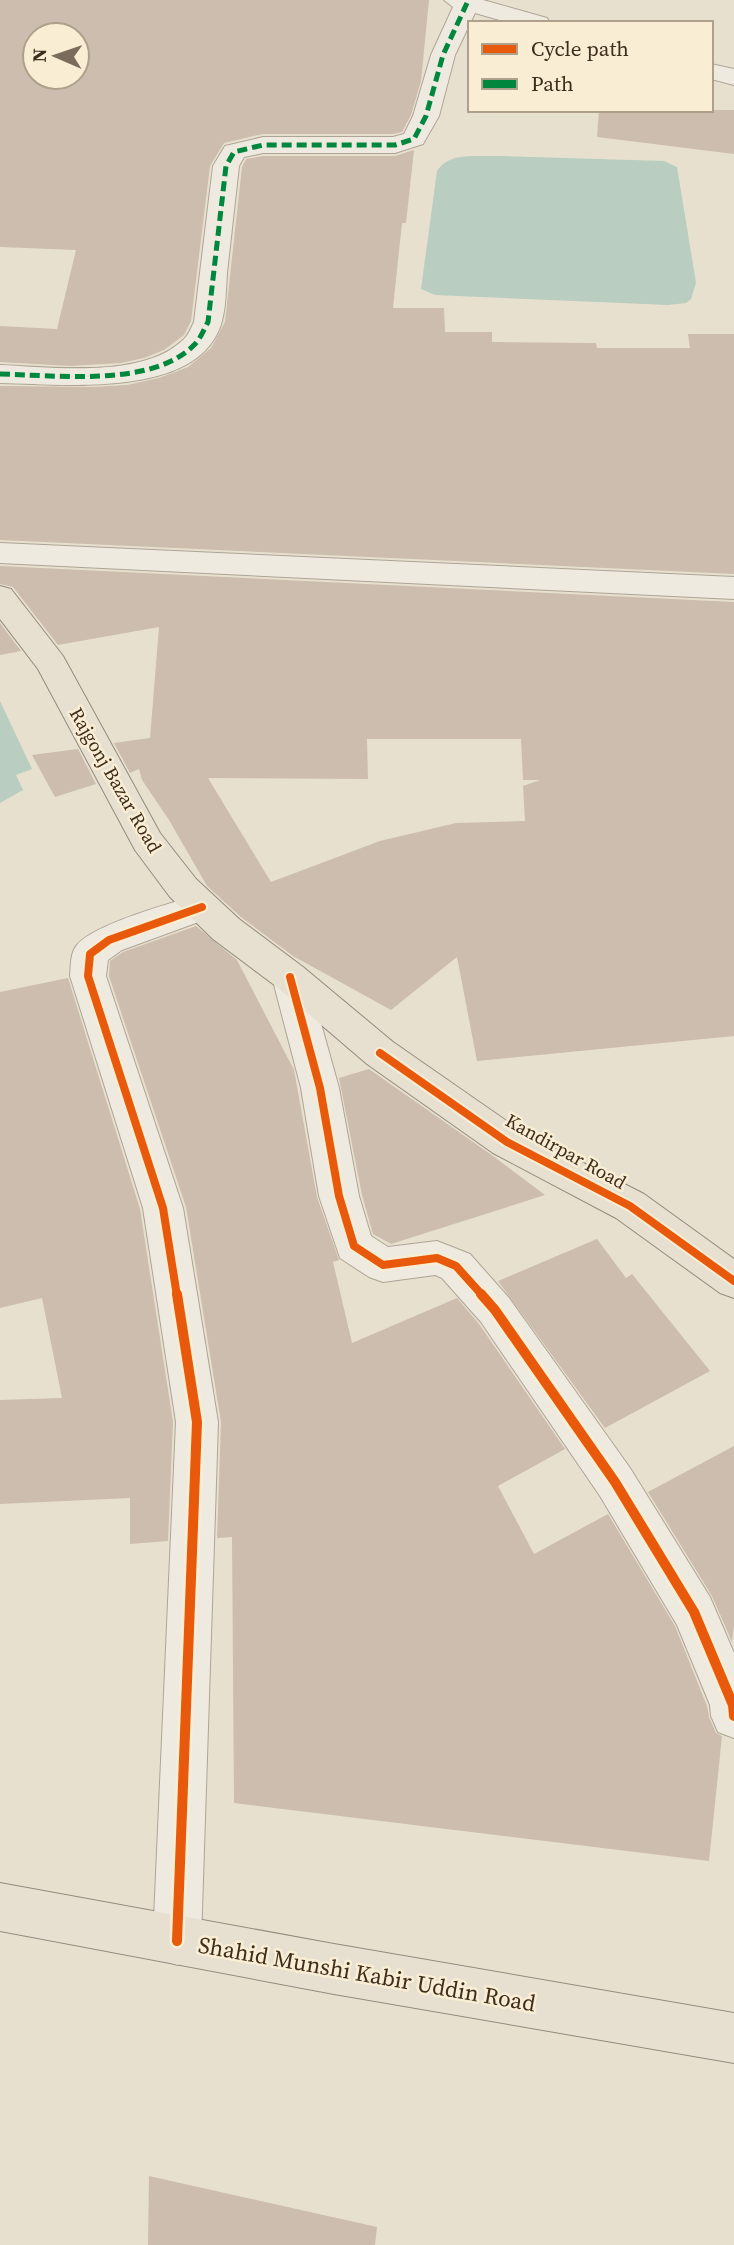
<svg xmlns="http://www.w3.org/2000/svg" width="734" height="2245" font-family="'Source Serif 4',serif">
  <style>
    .water { fill: #b9cdc1 }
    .building { fill: #ccbdae; fill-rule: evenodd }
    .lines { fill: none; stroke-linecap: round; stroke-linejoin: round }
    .minor-casing { stroke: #ada496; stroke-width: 2 }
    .primary-casing { stroke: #938a7e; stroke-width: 2 }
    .minor { fill: #efeae0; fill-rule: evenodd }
    .primary { fill: #e7e0d1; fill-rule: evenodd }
    .quiet { stroke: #00873e; stroke-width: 5; stroke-dasharray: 10 5; stroke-linecap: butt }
    .cycleway-far1-casing { stroke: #f9eed3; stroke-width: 12 }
    .cycleway-casing { stroke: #f9eed3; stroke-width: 15 }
    .cycleway-far1 { stroke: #e8590c; stroke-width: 8 }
    .cycleway { stroke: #e8590c; stroke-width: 10 }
    .labels { text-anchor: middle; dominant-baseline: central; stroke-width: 5; stroke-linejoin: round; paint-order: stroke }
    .street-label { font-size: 19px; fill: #3e2c1d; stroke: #f9eed3 }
    .near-street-label { font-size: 23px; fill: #3e2c1d; stroke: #f9eed3 }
  </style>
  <rect width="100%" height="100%" fill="#e8e0ce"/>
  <g class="water">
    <path d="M500 156 664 161 677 167 696 283 691 299 686 303 668 305 435 295 421 289 437 171C449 151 479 157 500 156Z"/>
    <polygon points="0,701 32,769 16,775 23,790 0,803"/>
  </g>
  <g class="building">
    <path d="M0 0H429L421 81 411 115 402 132 393 134H263L224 143 210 166 191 321 184 335 164 350 144 358 121 363 70 366 0 362V326L57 329 76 250 0 247ZM35 35H77V77H35Z"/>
    <polygon points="599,110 734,110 734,154 597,137"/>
    <polygon points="414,150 406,223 402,223 393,308 444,308 445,332 492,332 492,342 596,343 597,348 690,348 688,334 734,334 734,574 0,540 0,386 92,387 127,385 159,378 188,367 211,348 225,322 242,167 246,159 263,156 395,156"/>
    <path d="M0 566 734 602V1036L477 1061 457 957 391 1010 293 956 241 917 207 886 169 820 142 780 139 769 130 773 114 743 150 738 159 627 58 645 13 587 0 584ZM367 739H521L523 780H540L523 786 525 821 456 823 380 841 271 882 208 778 368 779Z"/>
    <polygon points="0,623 21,651 0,655"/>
    <polygon points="78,749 96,784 55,797 32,755"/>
    <polygon points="196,926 237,960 294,1070 317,1197 339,1260 333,1262 352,1343 457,1298 479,1324 565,1449 498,1486 534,1554 608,1514 675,1626 707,1706 709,1717 716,1733 722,1736 709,1861 234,1803 232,1537 217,1538 221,1422 186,1207 109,976 110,961 123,952"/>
    <polygon points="68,978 140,1209 173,1422 168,1541 130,1544 130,1498 0,1504 0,1400 62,1398 42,1298 0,1308 0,992"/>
    <polygon points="369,1069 493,1156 545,1195 391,1244 373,1234 362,1195 339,1078"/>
    <polygon points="597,1239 626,1278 632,1274 710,1371 605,1428 498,1281"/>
    <polygon points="734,1446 734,1625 732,1642 712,1596 648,1492"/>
    <polygon points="149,2176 377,2227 375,2245 148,2245"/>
  </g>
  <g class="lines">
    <g class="minor-casing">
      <g id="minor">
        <path d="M444 0H483L547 18 550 23H510L475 13 455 55 439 116 423 144 395 153H263L244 157 239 166C235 202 231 237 227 273 226 288 226 306 222 321 201 400 62 384 0 383V365C51 367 143 379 183 340 188 336 191 328 194 322L213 166 225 146 263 137H393L404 134 413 116 431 55 453 7Z"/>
        <polygon points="711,64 734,69 734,85 711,79"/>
        <polygon points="0,543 734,577 734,599 0,563"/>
        <path d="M202 894 215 898 220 907 215 916 122 950 108 960 106 976 183 1208 218 1422 201 1941 194 1958 177 1965 160 1958 153 1941 176 1422 143 1208 70 976C71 966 70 953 77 945 94 924 174 902 202 894Z"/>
        <polygon points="290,963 303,967 308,977 339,1088 359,1196 371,1236 388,1247 437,1241 470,1254 509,1298 630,1468 710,1597 734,1653 734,1738 718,1732 711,1716 710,1705 677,1625 600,1496 481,1322 442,1278 435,1275 383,1282 369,1277 340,1258 319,1196 301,1088 272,977 277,967"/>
      </g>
    </g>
    <g class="primary-casing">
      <g id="primary">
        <polygon points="0,586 11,589 63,656 160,833 196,879 239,919 303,967 393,1042 521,1131 644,1194 734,1259 734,1298 720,1293 616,1218 493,1153 367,1064 277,987 213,939 170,897 135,850 38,669 0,619"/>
        <polygon points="0,1883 334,1944 734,2013 734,2063 334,1994 0,1931"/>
      </g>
    </g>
    <use href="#minor" class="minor"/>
    <use href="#primary" class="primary"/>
    <path class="quiet" d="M0 374C55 375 152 388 194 345 200 340 204 329 208 322L226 166 234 152 263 145H395L414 139 426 116 443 55 467 3"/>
    <g class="cycleway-far1-casing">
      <g id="cycleway-far1">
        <polyline points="290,977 320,1088 339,1196 354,1246 383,1265 437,1258 456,1266 483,1296"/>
        <polyline points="380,1053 507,1142 630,1206 734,1281"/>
        <polyline points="177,1296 163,1208 88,976 90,954 109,940 202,907"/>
      </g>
    </g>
    <g class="cycleway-casing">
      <g id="cycleway">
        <polyline points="177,1294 197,1422 177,1941"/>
        <polyline points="481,1294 495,1310 615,1482 694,1612 733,1705 734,1716"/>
      </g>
    </g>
    <use href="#cycleway-far1" class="cycleway-far1"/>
    <use href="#cycleway" class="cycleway"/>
  </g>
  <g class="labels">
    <g class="street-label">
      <text transform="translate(116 780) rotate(60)">Rajgonj Bazar Road</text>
      <text transform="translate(566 1151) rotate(29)">Kandirpar Road</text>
    </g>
    <g class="near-street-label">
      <text transform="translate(367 1974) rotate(10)">Shahid Munshi Kabir Uddin Road</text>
    </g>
  </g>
  <rect x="468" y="21" width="245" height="91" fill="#f9eed3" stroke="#aea08a" stroke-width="2"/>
  <rect x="482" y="44" width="35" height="10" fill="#e8590c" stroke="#aea08a" stroke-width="2"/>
  <text x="531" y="56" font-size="21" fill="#3e2c1d">Cycle path</text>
  <rect x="482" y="79" width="35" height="10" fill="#00873e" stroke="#aea08a" stroke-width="2"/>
  <text x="531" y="91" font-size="21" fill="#3e2c1d">Path</text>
  <g transform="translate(56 56) rotate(272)"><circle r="33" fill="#f9eed3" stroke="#aea08a" stroke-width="2"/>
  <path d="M0-5L12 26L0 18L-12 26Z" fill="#7a6b5b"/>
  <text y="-10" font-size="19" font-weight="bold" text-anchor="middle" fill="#3e2c1d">N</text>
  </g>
</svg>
